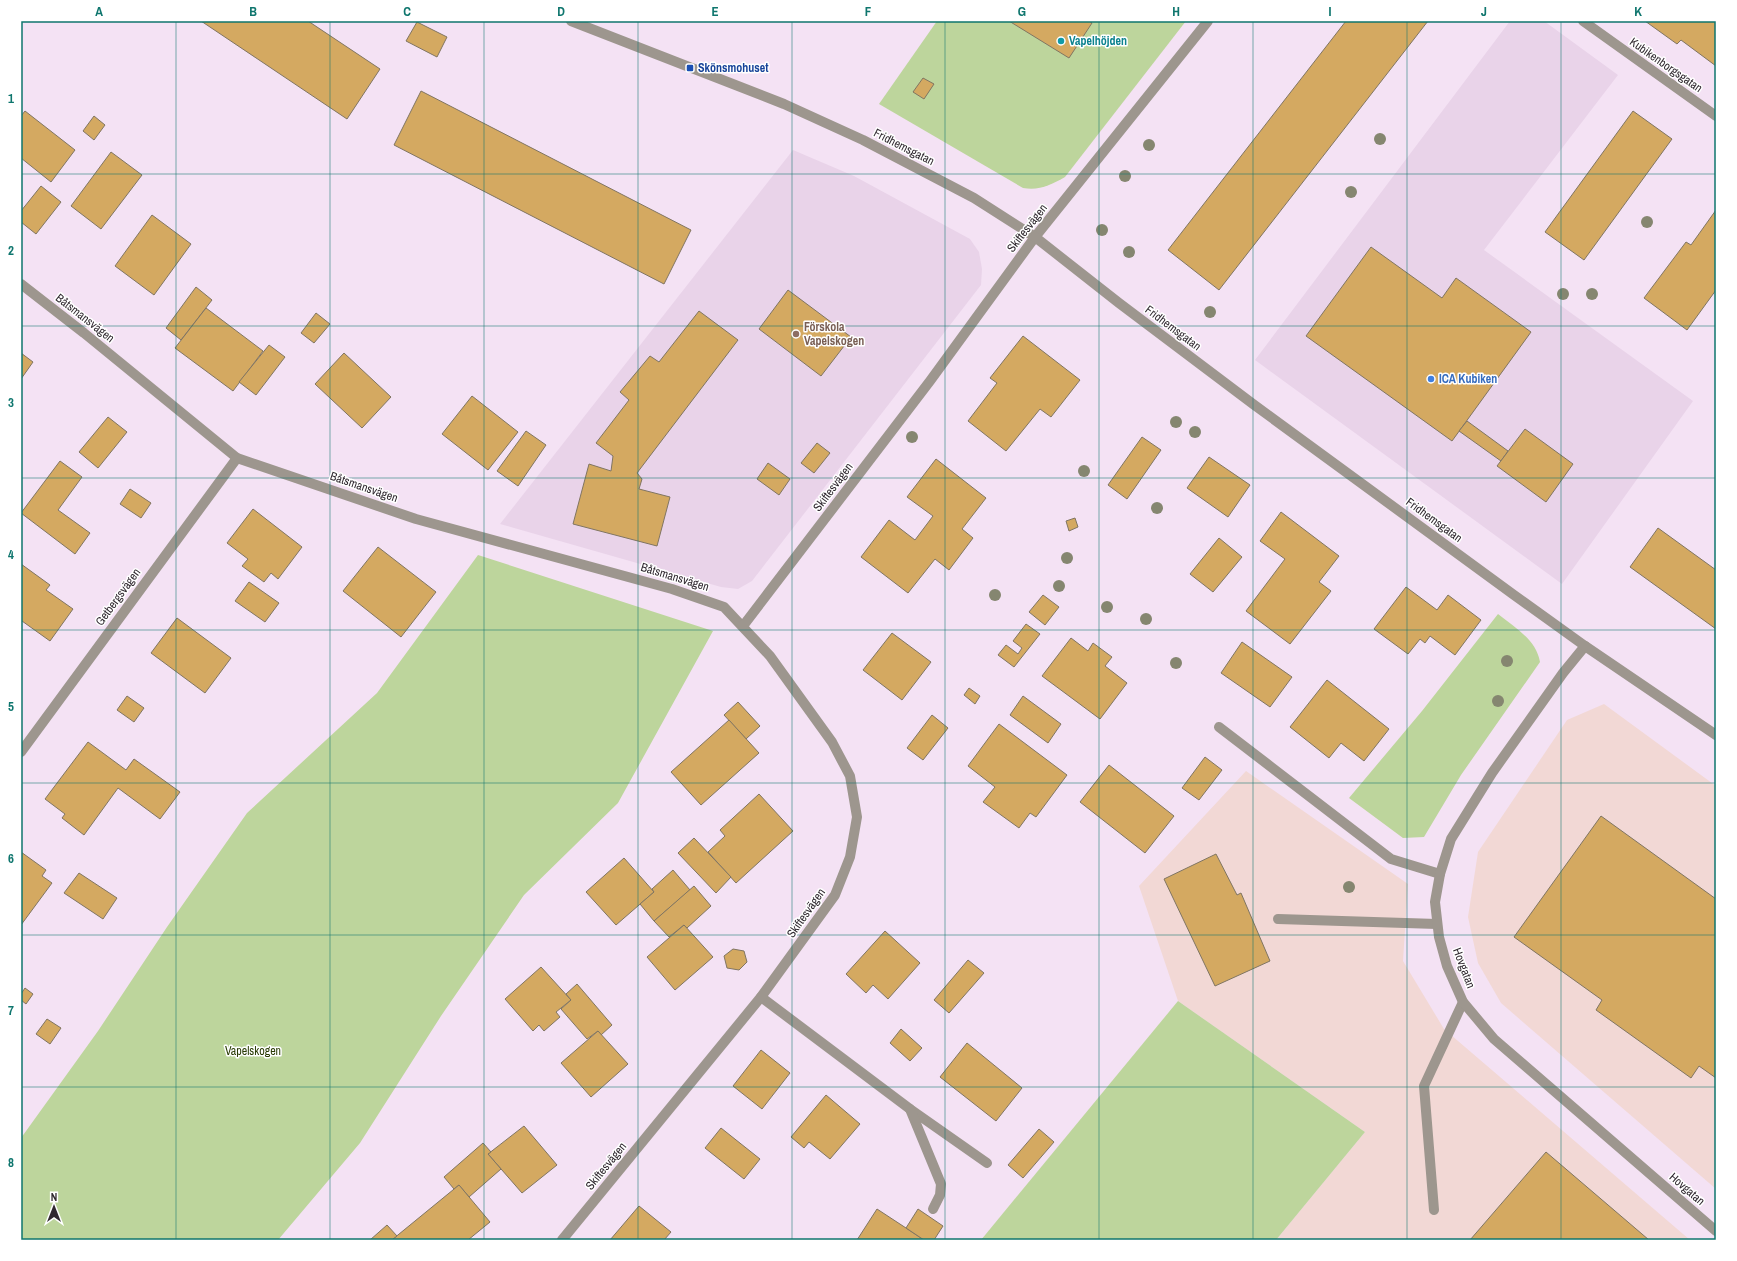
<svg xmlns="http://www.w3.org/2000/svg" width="1737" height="1261" font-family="'Archivo Narrow',sans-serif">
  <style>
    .built { fill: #e9d3e9 }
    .industrial { fill: #f2d8d5 }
    .green { fill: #bdd59c }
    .building { fill: #d4a961; stroke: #807562 }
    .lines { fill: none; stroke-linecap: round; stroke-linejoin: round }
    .service { stroke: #9d968e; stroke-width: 10 }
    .minor { stroke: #9d968e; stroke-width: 10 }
    .tertiary { stroke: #9d968e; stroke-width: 10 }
    .tree { fill: #858670 }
    .grid { fill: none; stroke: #0f766e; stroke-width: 1; stroke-opacity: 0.55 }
    .culture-dot { fill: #0f9aa8; stroke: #fff; stroke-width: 1.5 }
    .transit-dot { fill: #1a4fb4; stroke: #fff; stroke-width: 1.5 }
    .education-dot { fill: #8d6e63; stroke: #fff; stroke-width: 1.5 }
    .shop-dot { fill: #3f7fe0; stroke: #fff; stroke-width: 1.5 }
    .labels { text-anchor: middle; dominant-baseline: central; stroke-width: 3; stroke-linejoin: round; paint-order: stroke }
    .culture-label { font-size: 12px; font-weight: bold; fill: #0d838f; stroke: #fff; text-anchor: start }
    .street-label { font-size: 12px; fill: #302930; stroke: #fff }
    .transit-label { font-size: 12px; font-weight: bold; fill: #164399; stroke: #fff; text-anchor: start }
    .education-label { font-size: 12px; font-weight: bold; fill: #785e54; stroke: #fff; text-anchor: start }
    .shop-label { font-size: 12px; font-weight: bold; fill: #366cbe; stroke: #fff; text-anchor: start }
    .park-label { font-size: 12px; fill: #2a3b04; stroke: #fff }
    .neatline { fill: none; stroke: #0f766e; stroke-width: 1.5 }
    .grid-label { font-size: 13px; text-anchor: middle; font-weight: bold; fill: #0f766e }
  </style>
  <rect width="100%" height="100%" fill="#f4e2f4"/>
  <g class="built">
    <polygon points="1510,21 1544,21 1618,75 1484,250 1693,401 1562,584 1255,360"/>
    <polygon points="793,150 854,176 970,239 979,252 982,269 981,285 752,581 738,589 721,587 500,524"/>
  </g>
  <g class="industrial">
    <polygon points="1604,704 1716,786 1716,1189 1501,1003 1478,963 1468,917 1478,852 1567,720"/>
    <polygon points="1246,771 1408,884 1403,961 1444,1029 1690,1240 1276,1240 1365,1132 1178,1001 1139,886"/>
  </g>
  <g class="green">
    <path d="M937 21H1186L1065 177C1051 185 1039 191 1023 188L879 104Z"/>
    <polygon points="478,555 713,631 618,803 524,895 441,1016 360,1143 278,1240 21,1240 21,1138 98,1031 167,927 247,813 377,693"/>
    <path d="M1498 614C1515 628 1536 639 1540 662L1461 775 1424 837 1403 838 1349 798 1422 711Z"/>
    <polygon points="1178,1001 1365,1132 1276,1240 981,1240"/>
  </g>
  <g class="building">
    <polygon points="201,21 308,21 380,69 347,119"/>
    <polygon points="1009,21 1089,21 1092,23 1069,58"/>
    <polygon points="1346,21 1428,21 1219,290 1168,250"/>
    <polygon points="1645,21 1716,21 1716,66 1681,40 1677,44"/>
    <polygon points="417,22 447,37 437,57 406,41"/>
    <polygon points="923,78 934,84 924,99 913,92"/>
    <polygon points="421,91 691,230 664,284 394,145"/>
    <polygon points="25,111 75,150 51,182 21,158 21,116"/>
    <polygon points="1633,111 1672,139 1584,260 1545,232"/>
    <polygon points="94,116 105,125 94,140 83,131"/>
    <polygon points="111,152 142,175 101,229 71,206"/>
    <polygon points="41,186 61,202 36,234 21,222 21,211"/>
    <polygon points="1716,210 1716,290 1687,330 1644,298 1686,242 1691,245"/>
    <polygon points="152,215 191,244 154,295 115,266"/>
    <polygon points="1371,247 1442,298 1456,278 1531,332 1452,441 1306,336"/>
    <polygon points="196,287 212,300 181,340 166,328"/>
    <polygon points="788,290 851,337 821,376 759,329"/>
    <polygon points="206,308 263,351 233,391 175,348"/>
    <polygon points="699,311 738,340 637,473 642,479 639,489 670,497 657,546 573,524 589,464 611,471 613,456 596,443 629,400 620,392 650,356 659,362"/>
    <polygon points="316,313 330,324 314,343 301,333"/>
    <polygon points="1023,336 1080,380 1051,417 1040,409 1006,451 968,421 997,383 990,378"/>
    <polygon points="269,345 285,357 256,395 239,382"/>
    <polygon points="21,353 33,362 21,379"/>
    <polygon points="344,353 391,397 362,428 315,384"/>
    <polygon points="472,396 518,432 488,470 442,434"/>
    <polygon points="108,417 127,432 98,468 79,452"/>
    <polygon points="1467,421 1508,451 1501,461 1459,431"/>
    <polygon points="1525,429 1573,464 1546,502 1497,466"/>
    <polygon points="526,431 546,445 518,486 497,471"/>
    <polygon points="1142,437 1161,450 1127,499 1108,485"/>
    <polygon points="817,443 830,453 814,473 801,463"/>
    <polygon points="1209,457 1250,485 1228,517 1187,488"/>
    <polygon points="936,459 986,498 962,529 973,538 949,570 935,559 908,593 861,557 889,520 915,540 933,516 907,497"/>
    <polygon points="60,461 82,477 58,510 90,533 75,554 21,513"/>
    <polygon points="768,463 790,479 779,495 757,479"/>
    <polygon points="130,489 151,503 141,518 120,504"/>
    <polygon points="253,509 302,547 278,579 271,573 264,582 242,566 248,559 227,543"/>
    <polygon points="1281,512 1339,556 1319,582 1331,591 1290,644 1246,611 1285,559 1260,541"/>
    <polygon points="1075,518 1078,527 1069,531 1066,521"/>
    <polygon points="1658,528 1716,570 1716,629 1630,567"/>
    <polygon points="1219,538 1242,557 1213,592 1190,574"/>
    <polygon points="378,547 436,592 401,637 343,591"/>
    <polygon points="21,564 50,585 46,590 73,609 50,641 22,621 21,622"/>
    <polygon points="249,582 279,603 265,622 235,601"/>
    <polygon points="1406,587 1437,610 1448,595 1481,620 1455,655 1430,636 1425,643 1420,639 1408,654 1374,629"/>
    <polygon points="1043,595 1059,607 1045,625 1029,612"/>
    <polygon points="177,618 231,658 205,693 151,653"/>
    <polygon points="1026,624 1040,634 1014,667 998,655 1006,645 1018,654 1022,648 1013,641"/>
    <polygon points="892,633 931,662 902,700 863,670"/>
    <polygon points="1071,638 1088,651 1093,643 1112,657 1105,666 1127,683 1100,719 1042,676"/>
    <polygon points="1242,642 1292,677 1270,707 1221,673"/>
    <polygon points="1327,680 1389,729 1364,761 1341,743 1329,758 1290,727"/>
    <polygon points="969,688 980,696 975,704 964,695"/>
    <polygon points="127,696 144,708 134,722 117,710"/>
    <polygon points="1023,696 1061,724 1048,743 1010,715"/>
    <polygon points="738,702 760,726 746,739 724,715"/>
    <polygon points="932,715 948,728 923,760 907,748"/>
    <polygon points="729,720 759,753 701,805 671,772"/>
    <polygon points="999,724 1067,775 1036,817 1030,813 1019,828 983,802 995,787 968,766"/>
    <polygon points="88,742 126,770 134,759 180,792 160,819 118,788 84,835 62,818 65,814 45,799"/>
    <polygon points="1205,757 1222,770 1199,800 1182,788"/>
    <polygon points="1109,765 1174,816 1145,853 1080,802"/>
    <polygon points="759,794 793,831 736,883 708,852 725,836 720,830"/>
    <polygon points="1601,816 1716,899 1716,1078 1699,1066 1691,1078 1596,1010 1602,1000 1514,937"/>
    <polygon points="694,838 731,877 716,893 678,853"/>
    <polygon points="21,852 46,870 42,876 52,883 21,925"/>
    <polygon points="1216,854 1237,895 1241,893 1270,961 1215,986 1164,879"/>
    <polygon points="624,858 654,892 616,925 586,892"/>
    <polygon points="673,870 690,890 654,921 640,904 654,892 652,889"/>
    <polygon points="79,873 117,898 103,919 64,893"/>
    <polygon points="694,886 711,906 687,928 684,925 669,937 654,921"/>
    <polygon points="684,925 713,957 675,990 647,957"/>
    <polygon points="885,931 920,963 888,999 873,985 866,993 846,974"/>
    <polygon points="733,949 744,951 747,962 739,970 727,968 724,956"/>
    <polygon points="968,960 984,973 949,1013 934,1000"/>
    <polygon points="541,967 571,1000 556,1012 560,1017 544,1031 539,1025 533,1031 505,999"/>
    <polygon points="577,984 612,1025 601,1035 598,1031 587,1039 561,1009 571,1000 566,994"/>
    <polygon points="25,988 33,994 26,1004 21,1000 21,994"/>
    <polygon points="47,1019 61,1028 50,1044 36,1034"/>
    <polygon points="901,1029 922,1048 910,1061 890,1043"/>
    <polygon points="598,1031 628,1064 591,1097 561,1063"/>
    <polygon points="967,1043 1022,1088 996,1121 940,1077"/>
    <polygon points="761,1050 790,1073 762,1109 733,1086"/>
    <polygon points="826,1095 860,1124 830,1159 809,1142 804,1148 791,1137"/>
    <polygon points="524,1126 557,1165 522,1193 488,1154"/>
    <polygon points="721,1128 760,1159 744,1179 705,1148"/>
    <polygon points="1039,1129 1054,1142 1023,1178 1008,1165"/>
    <polygon points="483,1143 491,1152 488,1154 501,1169 469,1197 459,1185 454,1189 444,1177"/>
    <polygon points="1546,1152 1649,1240 1470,1240"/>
    <polygon points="459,1185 490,1222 468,1240 394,1240 393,1239"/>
    <polygon points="639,1206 671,1232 664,1240 610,1240"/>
    <polygon points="877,1209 906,1228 924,1240 857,1240"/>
    <polygon points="918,1209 943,1226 934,1240 924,1240 906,1228"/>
    <polygon points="387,1225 397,1236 393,1239 394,1240 370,1240"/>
  </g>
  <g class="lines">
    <g class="service">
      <polyline points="1219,727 1391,859 1440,874"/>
      <polyline points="1278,919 1437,924"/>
      <polyline points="761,997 910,1109 987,1163"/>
      <polyline points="910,1109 941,1184 940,1195 933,1209"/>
      <polyline points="1434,1210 1424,1086 1463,1002"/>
    </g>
    <g class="minor">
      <polyline points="1583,21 1716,116"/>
      <polyline points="21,284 84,333 237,458 416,519 672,589 724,607 770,656 832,742 850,776 857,817 850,857 835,895 761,997 562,1240"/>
      <polyline points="743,626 930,381 1035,237 1208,21"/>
      <polyline points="1585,646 1563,673 1492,773 1451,839 1440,874 1435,902 1439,937 1447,966 1463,1002 1494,1039 1716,1231"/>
      <polyline points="21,752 237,458"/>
    </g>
    <polyline class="tertiary" points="571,21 784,104 863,140 974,198 1035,237 1119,303 1253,404 1514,595 1585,646 1716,735"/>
  </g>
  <g class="tree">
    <circle cx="1380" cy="139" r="6"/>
    <circle cx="1149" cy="145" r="6"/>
    <circle cx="1125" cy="176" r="6"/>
    <circle cx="1351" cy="192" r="6"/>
    <circle cx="1647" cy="222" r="6"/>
    <circle cx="1102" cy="230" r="6"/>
    <circle cx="1129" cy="252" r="6"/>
    <circle cx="1563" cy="294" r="6"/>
    <circle cx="1592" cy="294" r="6"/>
    <circle cx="1210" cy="312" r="6"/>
    <circle cx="1176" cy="422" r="6"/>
    <circle cx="1195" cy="432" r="6"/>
    <circle cx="912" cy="437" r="6"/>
    <circle cx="1084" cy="471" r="6"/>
    <circle cx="1157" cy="508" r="6"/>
    <circle cx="1067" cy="558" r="6"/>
    <circle cx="1059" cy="586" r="6"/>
    <circle cx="995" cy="595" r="6"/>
    <circle cx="1107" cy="607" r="6"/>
    <circle cx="1146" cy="619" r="6"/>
    <circle cx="1507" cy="661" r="6"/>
    <circle cx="1176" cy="663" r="6"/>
    <circle cx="1498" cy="701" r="6"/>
    <circle cx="1349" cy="887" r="6"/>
  </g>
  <path class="grid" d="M176 21V1240M330 21V1240M484 21V1240M638 21V1240M792 21V1240M945 21V1240M1099 21V1240M1253 21V1240M1407 21V1240M1561 21V1240M21 174H1716M21 326H1716M21 478H1716M21 630H1716M21 783H1716M21 935H1716M21 1087H1716"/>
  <circle class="culture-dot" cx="1061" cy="41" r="4"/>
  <rect class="transit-dot" x="686" y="64" width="8" height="8" rx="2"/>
  <circle class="education-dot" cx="796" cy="334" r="4"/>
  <circle class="shop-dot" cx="1431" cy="379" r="4"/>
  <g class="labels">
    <g class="culture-label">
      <text x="1069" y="41">Vapelhöjden</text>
    </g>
    <g class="street-label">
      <text transform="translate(1666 65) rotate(35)">Kubikenborgsgatan</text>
      <text transform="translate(904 147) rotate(27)">Fridhemsgatan</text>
      <text transform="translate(1027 228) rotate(-52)">Skiftesvägen</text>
      <text transform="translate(85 318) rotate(38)">Båtsmansvägen</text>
      <text transform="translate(1173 328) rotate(37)">Fridhemsgatan</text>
      <text transform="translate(364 487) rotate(19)">Båtsmansvägen</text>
      <text transform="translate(833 487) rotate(-53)">Skiftesvägen</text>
      <text transform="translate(1434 520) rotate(36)">Fridhemsgatan</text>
      <text transform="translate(675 577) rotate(17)">Båtsmansvägen</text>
      <text transform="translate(118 597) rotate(-54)">Getbergsvägen</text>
      <text transform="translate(806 913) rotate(-55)">Skiftesvägen</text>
      <text transform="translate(1464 968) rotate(69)">Hovgatan</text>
      <text transform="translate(606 1166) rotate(-51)">Skiftesvägen</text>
      <text transform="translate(1687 1189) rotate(41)">Hovgatan</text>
    </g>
    <g class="transit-label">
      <text x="698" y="68">Skönsmohuset</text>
    </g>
    <g class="education-label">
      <text x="804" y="327">Förskola<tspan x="804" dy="14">Vapelskogen</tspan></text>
    </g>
    <g class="shop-label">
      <text x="1439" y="379">ICA Kubiken</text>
    </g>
    <g class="park-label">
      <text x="253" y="1051">Vapelskogen</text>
    </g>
  </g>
  <rect width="1737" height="1261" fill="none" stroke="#ffffff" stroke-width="44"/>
  <g transform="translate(54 1207)" stroke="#ffffff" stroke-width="3" paint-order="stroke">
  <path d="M0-3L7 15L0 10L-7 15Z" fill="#302930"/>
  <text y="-6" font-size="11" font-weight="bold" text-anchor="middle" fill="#302930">N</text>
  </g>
  <rect x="22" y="22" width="1693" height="1217" class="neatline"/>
  <g class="grid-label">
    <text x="99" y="16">A</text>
    <text x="253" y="16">B</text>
    <text x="407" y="16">C</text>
    <text x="561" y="16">D</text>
    <text x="715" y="16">E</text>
    <text x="868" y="16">F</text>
    <text x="1022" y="16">G</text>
    <text x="1176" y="16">H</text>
    <text x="1330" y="16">I</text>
    <text x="1484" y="16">J</text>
    <text x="1638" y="16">K</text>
    <text x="11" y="103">1</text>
    <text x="11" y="255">2</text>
    <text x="11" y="407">3</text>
    <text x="11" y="559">4</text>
    <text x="11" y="711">5</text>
    <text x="11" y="863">6</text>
    <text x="11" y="1015">7</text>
    <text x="11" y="1167">8</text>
  </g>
</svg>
